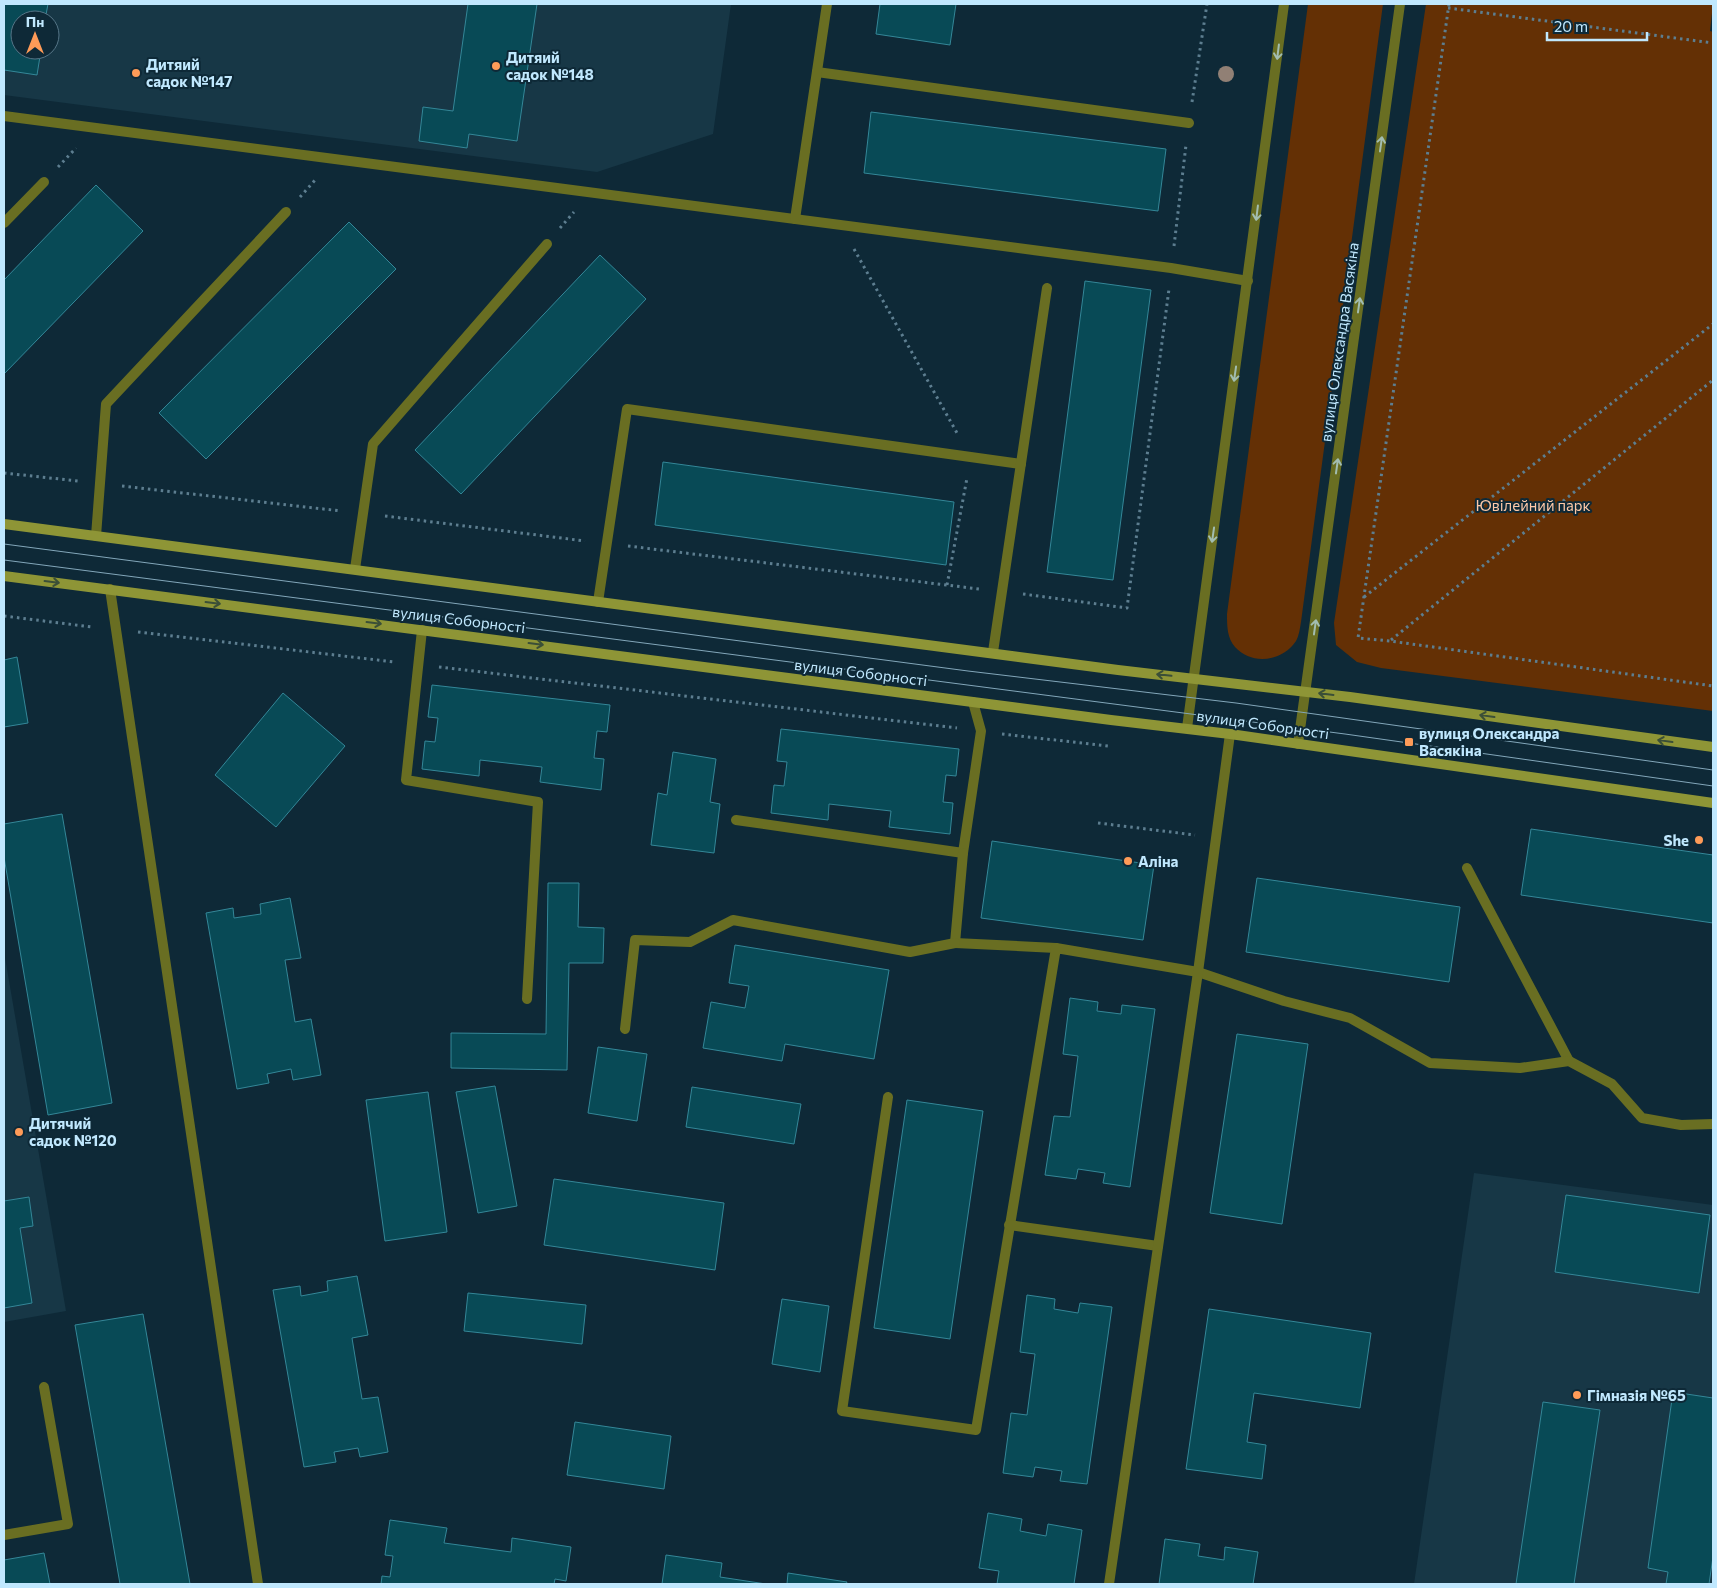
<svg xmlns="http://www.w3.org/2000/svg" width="1717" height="1588" font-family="Commissioner,sans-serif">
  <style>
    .built { fill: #173746; fill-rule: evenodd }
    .green { fill: #643005 }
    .building { fill: #084a56; stroke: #348798 }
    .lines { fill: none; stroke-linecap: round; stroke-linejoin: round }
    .path { stroke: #5d7e90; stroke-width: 3; stroke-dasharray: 2.5 4; stroke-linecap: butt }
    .service { stroke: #696e22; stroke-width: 10 }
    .minor { stroke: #696e22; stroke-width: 10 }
    .tertiary { stroke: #696e22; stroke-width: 10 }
    .secondary { stroke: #8e9536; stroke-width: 10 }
    .tram { stroke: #83a7ba; stroke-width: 1 }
    .tree { fill: #918075 }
    .oneway { stroke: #a2bdb1 }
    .oneway2 { stroke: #3b4f37 }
    .poi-dot { fill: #fe9b58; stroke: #0e2937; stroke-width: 2 }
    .labels { text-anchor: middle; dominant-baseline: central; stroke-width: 4; stroke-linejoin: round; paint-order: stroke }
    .poi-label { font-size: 15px; font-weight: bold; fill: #c0e8fe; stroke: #0e2937; text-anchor: start }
    .street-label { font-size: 15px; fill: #c0e8fe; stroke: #0e2937 }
    .park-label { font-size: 15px; fill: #fdc8a7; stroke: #0e2937 }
  </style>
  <rect width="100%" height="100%" fill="#0e2937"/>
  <g class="built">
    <path d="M4 4H731L713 134 597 172 4 95ZM20 20H50V50H20Z"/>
    <polygon points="4,952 66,1311 4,1322"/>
    <polygon points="1474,1173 1713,1205 1713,1584 1414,1584"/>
  </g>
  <g class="green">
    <path d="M1308 4H1383L1301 622C1300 628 1299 636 1296 641 1283 661 1252 666 1235 647 1227 638 1227 626 1227 614Z"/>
    <polygon points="1426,4 1713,4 1710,31 1713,32 1713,711 1381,668 1357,662 1336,645 1334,623"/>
  </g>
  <g class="building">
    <polygon points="4,4 48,4 45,20 20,20 20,50 41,50 37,75 4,70"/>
    <polygon points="468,4 537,4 517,141 469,134 467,148 419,141 423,107 453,111"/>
    <polygon points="880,4 956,4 950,45 876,34"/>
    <polygon points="871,112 1166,149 1158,211 864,173"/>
    <polygon points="96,185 143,231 4,374 4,280"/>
    <polygon points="349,222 396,269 206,459 159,413"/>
    <polygon points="600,255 646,299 461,494 415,450"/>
    <polygon points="1085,281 1151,290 1113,580 1047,572"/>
    <polygon points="663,462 954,502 946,565 655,525"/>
    <polygon points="17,657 28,723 4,727 4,660"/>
    <polygon points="432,685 610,705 607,732 597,731 594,758 604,759 601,790 540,782 542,767 480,760 479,776 422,769 425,741 435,742 438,718 428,717"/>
    <polygon points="283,693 345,746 276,827 215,775"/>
    <polygon points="781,729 959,749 956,776 946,775 943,802 953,803 950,834 889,827 891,811 829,804 828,820 771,813 774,785 784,786 787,762 777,761"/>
    <polygon points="673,752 716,759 710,802 720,804 714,853 651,845 658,793 667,795"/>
    <polygon points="62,814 112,1103 48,1115 4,857 4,824"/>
    <polygon points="1531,829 1713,855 1713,923 1521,895"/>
    <polygon points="992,841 1154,865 1143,940 981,918"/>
    <polygon points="1257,878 1460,907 1449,982 1246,952"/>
    <polygon points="548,883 579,883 578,927 604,928 603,963 569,963 567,1070 451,1068 451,1033 546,1034"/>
    <polygon points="290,898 301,958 285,960 295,1022 311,1019 321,1075 293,1080 291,1069 267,1074 269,1083 237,1089 206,913 233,908 234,918 261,914 260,904"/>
    <polygon points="735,945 889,970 874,1059 785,1044 782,1061 703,1048 711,1002 745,1008 749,986 729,983"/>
    <polygon points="1070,998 1098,1002 1097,1011 1121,1014 1122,1005 1155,1009 1130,1187 1103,1183 1105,1173 1078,1169 1076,1179 1045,1175 1054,1116 1070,1117 1078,1056 1063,1054"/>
    <polygon points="1237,1034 1308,1044 1282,1224 1210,1213"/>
    <polygon points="598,1047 647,1054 637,1121 588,1113"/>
    <polygon points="495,1086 517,1206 478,1213 456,1092"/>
    <polygon points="692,1087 801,1104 794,1144 686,1127"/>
    <polygon points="428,1092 447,1232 385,1241 366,1100"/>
    <polygon points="907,1100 983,1111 950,1339 874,1328"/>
    <polygon points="554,1179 724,1203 715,1270 544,1245"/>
    <polygon points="1566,1195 1710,1215 1699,1293 1555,1272"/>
    <polygon points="29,1197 33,1226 20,1228 32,1303 4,1308 4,1201"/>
    <polygon points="357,1276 368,1335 352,1338 362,1399 378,1397 388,1452 360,1457 358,1448 334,1452 336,1462 304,1467 273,1290 300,1286 301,1296 328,1291 327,1281"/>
    <polygon points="468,1293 586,1305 582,1344 464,1331"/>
    <polygon points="1027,1295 1055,1299 1054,1309 1078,1313 1080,1303 1112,1307 1087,1484 1060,1481 1062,1471 1035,1467 1033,1477 1003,1473 1011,1413 1027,1415 1035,1354 1020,1352"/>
    <polygon points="782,1299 829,1306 820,1372 772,1364"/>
    <polygon points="1209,1309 1371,1333 1360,1408 1254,1393 1247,1442 1266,1445 1262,1479 1186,1469"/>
    <polygon points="143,1314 190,1584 120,1584 75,1325"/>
    <polygon points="1673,1392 1713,1398 1713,1557 1709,1584 1666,1584 1668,1572 1648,1568"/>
    <polygon points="1543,1402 1600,1410 1574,1584 1516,1584"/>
    <polygon points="575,1422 671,1436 664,1489 567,1475"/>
    <polygon points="988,1513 1022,1519 1020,1531 1046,1536 1048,1524 1082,1530 1074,1584 997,1584 999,1571 979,1568"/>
    <polygon points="390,1520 447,1528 444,1543 511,1552 512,1538 571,1547 566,1581 555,1579 554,1584 381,1584 382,1576 390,1577 393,1556 385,1555"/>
    <polygon points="1165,1539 1200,1544 1198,1556 1224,1560 1225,1547 1258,1552 1253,1584 1159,1584"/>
    <polygon points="44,1553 50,1584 4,1584 4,1560"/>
    <polygon points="666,1555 722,1563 720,1577 766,1584 662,1584"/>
    <polygon points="788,1573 847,1582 846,1584 787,1584"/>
  </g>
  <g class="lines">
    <g class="path">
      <polyline points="1449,4 1358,638 1390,641 1713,686"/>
      <polyline points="1448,8 1713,43"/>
      <polyline points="1192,102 1207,4"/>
      <polyline points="58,167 76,148"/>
      <polyline points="300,197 316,179"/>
      <polyline points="560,228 574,212"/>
      <polyline points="1174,246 1186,145"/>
      <polyline points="854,249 957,433"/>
      <polyline points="4,473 78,481"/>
      <polyline points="122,486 341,511"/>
      <polyline points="385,516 585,541"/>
      <polyline points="628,546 979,589"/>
      <polyline points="947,585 967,478"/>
      <polyline points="1023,594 1127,608 1169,289"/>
      <polyline points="1364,597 1713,324"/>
      <polyline points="4,616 92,627"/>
      <polyline points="138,632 395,662"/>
      <polyline points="1391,640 1713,380"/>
      <polyline points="439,667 957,728"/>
      <polyline points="1002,734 1108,746"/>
      <polyline points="1098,823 1195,835"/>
    </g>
    <g class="service">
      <polyline points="817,72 1189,123"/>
      <polyline points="4,116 1171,268 1248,281"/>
      <polyline points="795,219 827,4"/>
      <polyline points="4,223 44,182"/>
      <polyline points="96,536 106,404 286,212"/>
      <polyline points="355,569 373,444 547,244"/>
      <polyline points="598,602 627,409 1021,464"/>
      <polyline points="422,630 406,780 538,802 527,999"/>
      <polyline points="993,652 1047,288"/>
      <polyline points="736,820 963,853 981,731 973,702"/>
      <polyline points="963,853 955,943 1056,948"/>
      <polyline points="1467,868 1569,1061"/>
      <polyline points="625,1029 635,940 690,942 733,920 910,952 955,943"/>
      <polyline points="888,1097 842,1411 976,1430 1056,948 1198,972 1284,1001 1350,1018 1430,1063 1520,1068 1569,1061 1612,1084 1642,1118 1681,1125 1713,1124"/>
      <polyline points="1009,1225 1158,1246"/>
      <polyline points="4,1535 68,1524 44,1387"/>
    </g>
    <g class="minor">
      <polyline points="110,589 258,1584"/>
      <polyline points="1109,1584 1198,972 1230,734"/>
    </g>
    <g class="tertiary">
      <polyline points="1187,728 1284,4"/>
      <polyline points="1298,744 1400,4"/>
    </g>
    <g class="secondary">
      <polyline points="4,524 1118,670 1350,697 1713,747"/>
      <polyline points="4,576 1111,720 1230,734 1713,803"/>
    </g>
    <g class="tram">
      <polyline points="4,544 968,671 1236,703 1713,770"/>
      <polyline points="4,560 1345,734 1713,786"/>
    </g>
  </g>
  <circle class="tree" cx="1226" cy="74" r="8"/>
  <defs><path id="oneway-shaft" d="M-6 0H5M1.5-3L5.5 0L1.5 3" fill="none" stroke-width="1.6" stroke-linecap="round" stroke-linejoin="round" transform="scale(1.25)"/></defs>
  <g class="oneway">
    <use href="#oneway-shaft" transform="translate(1278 52) rotate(97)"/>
    <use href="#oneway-shaft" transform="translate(1381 144) rotate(-82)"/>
    <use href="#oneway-shaft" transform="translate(1257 213) rotate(97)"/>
    <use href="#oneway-shaft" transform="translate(1359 305) rotate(-82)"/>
    <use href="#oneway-shaft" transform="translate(1235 374) rotate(98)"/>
    <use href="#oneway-shaft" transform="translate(1337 466) rotate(-82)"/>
    <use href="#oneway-shaft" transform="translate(1213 535) rotate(98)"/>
    <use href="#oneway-shaft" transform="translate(1315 627) rotate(-82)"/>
  </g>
  <g class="oneway2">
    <use href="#oneway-shaft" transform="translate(52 582) rotate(7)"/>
    <use href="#oneway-shaft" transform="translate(213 603) rotate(7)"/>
    <use href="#oneway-shaft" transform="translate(374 623) rotate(7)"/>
    <use href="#oneway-shaft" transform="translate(536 644) rotate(7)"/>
    <use href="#oneway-shaft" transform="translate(1164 675) rotate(-174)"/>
    <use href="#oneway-shaft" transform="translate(1326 694) rotate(-173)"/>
    <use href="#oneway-shaft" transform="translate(1487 716) rotate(-172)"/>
    <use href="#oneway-shaft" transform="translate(1665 741) rotate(-172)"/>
  </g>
  <g class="poi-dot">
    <circle cx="496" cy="66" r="5"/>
    <circle cx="136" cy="73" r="5"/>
    <rect x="1404" y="737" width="10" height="10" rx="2.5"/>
    <circle cx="1699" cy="840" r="5"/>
    <circle cx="1128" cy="861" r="5"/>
    <circle cx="19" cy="1132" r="5"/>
    <circle cx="1577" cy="1395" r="5"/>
  </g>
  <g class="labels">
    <g class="poi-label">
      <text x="506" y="57">Дитяий<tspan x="506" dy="17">садок №148</tspan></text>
      <text x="146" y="64">Дитяий<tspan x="146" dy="17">садок №147</tspan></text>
      <text x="1419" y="733">вулиця Олександра<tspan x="1419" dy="17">Васякіна</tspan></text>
      <text x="1689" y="840" text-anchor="end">She</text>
      <text x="1138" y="861">Аліна</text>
      <text x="29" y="1123">Дитячий<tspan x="29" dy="17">садок №120</tspan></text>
      <text x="1587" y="1395">Гімназія №65</text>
    </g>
    <g class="street-label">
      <text transform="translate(1339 342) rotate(-82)">вулиця Олександра Васякіна</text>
      <text transform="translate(459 619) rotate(7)">вулиця Соборності</text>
      <text transform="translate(861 672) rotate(7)">вулиця Соборності</text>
      <text transform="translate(1263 724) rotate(8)">вулиця Соборності</text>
    </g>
    <g class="park-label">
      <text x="1533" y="505">Ювілейний парк</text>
    </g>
  </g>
  <rect width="1717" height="1588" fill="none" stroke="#c0e8fe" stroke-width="10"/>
  <g transform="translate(35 35)"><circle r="24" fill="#0e2937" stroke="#557587"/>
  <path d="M0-4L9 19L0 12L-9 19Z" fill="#fe9b58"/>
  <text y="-8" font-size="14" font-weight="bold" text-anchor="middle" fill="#c0e8fe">Пн</text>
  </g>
  <path d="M1547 32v8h100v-8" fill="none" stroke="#c0e8fe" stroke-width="2.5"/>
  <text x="1554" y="32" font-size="15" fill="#c0e8fe" stroke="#0e2937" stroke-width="4" paint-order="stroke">20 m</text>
</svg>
